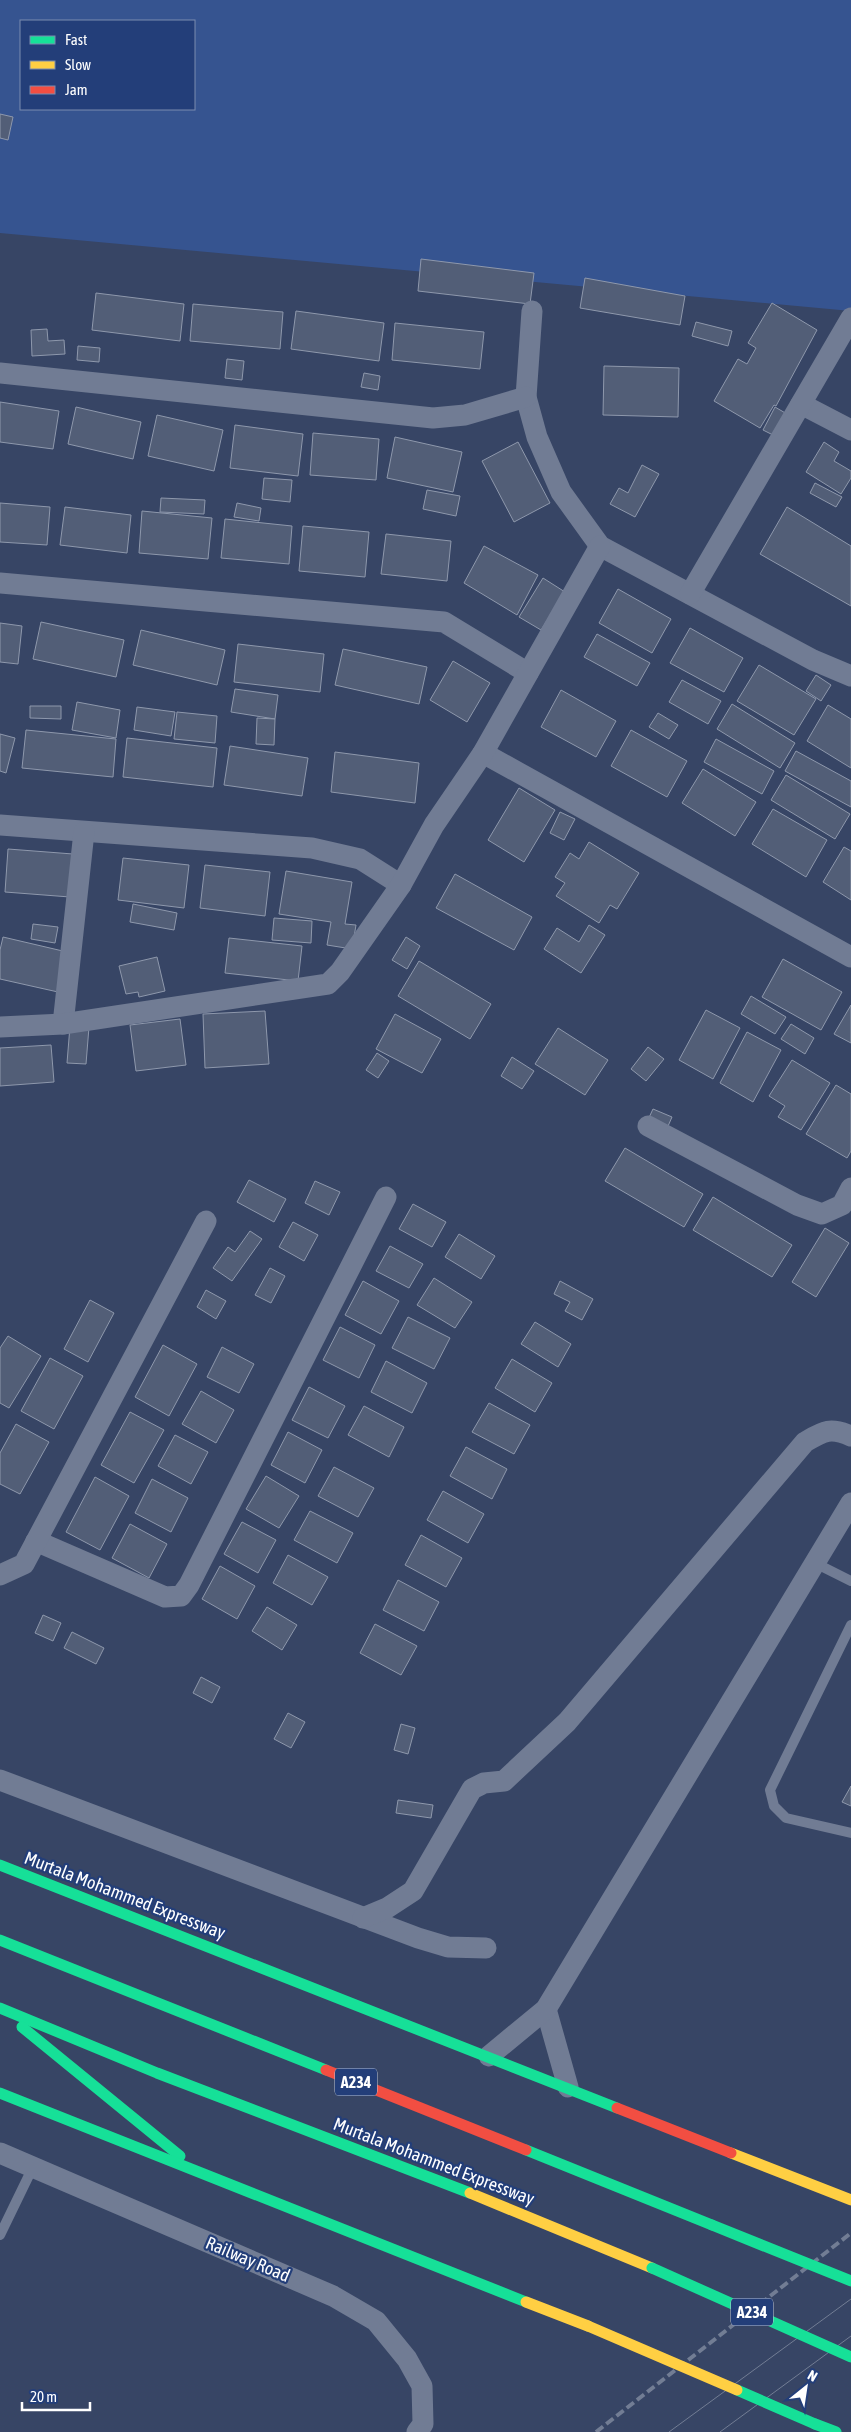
<svg xmlns="http://www.w3.org/2000/svg" width="851" height="2432" font-family="'Asap Condensed',sans-serif">
  <style>
    .green { fill: #365490; fill-rule: evenodd }
    .building { fill: #525e77; stroke: #8e98ac }
    .lines { fill: none; stroke-linecap: round; stroke-linejoin: round }
    .lane { stroke: #717c94; stroke-width: 10 }
    .street { stroke: #717c94; stroke-width: 21 }
    .fast { stroke: #16e098; stroke-width: 11 }
    .slow { stroke: #ffcf43; stroke-width: 11 }
    .jam { stroke: #f24e42; stroke-width: 11 }
    .tram { stroke: #727d94; stroke-width: 1 }
    .rail { stroke: #727d94; stroke-width: 4; stroke-dasharray: 9 4; stroke-linecap: butt }
    .fast-bridge { stroke: #16e098; stroke-width: 11 }
    .slow-bridge { stroke: #ffcf43; stroke-width: 11 }
    .labels { text-anchor: middle; dominant-baseline: central; stroke-width: 4.5; stroke-linejoin: round; paint-order: stroke }
    .shield { fill: #233e79; stroke: #bdc5d7; stroke-width: 1 }
    .shield-label { font-size: 16px; font-weight: bold; fill: #fff }
    .street-label { font-size: 18px; fill: #fff; stroke: #233e79 }
  </style>
  <rect width="100%" height="100%" fill="#374565"/>
  <path class="green" d="M0 0H851V311L0 233ZM21 21H194V109H21Z"/>
  <g class="building">
    <polygon points="0,114 13,117 8,140 0,138"/>
    <polygon points="421,259 534,273 530,304 418,291"/>
    <polygon points="585,278 685,296 680,325 580,308"/>
    <polygon points="96,293 184,304 180,341 92,330"/>
    <polygon points="772,303 817,330 776,406 774,405 760,428 714,401 738,359 747,364 756,348 748,343"/>
    <polygon points="193,304 283,312 280,349 190,341"/>
    <polygon points="296,311 384,323 379,361 291,349"/>
    <polygon points="696,322 732,331 728,346 692,336"/>
    <polygon points="395,323 484,332 480,369 392,360"/>
    <polygon points="47,329 48,341 64,340 65,354 32,356 31,330"/>
    <polygon points="78,346 100,348 99,362 77,360"/>
    <polygon points="227,359 244,361 242,380 225,378"/>
    <polygon points="604,366 679,368 678,417 603,415"/>
    <polygon points="364,373 380,376 378,390 361,387"/>
    <polygon points="0,402 59,411 53,449 0,442"/>
    <polygon points="76,407 141,422 133,459 68,444"/>
    <polygon points="775,407 787,414 775,436 763,430"/>
    <polygon points="157,415 223,430 214,471 148,456"/>
    <polygon points="235,425 303,434 298,476 230,468"/>
    <polygon points="313,433 379,439 376,480 310,475"/>
    <polygon points="395,437 462,452 453,492 387,478"/>
    <polygon points="518,442 550,503 514,522 482,461"/>
    <polygon points="824,442 839,452 834,461 851,471 851,478 841,494 806,472"/>
    <polygon points="642,465 659,474 635,517 610,504 619,488 628,493"/>
    <polygon points="264,478 292,480 290,502 262,499"/>
    <polygon points="815,483 842,497 836,507 810,493"/>
    <polygon points="427,490 460,496 456,516 423,509"/>
    <polygon points="161,498 205,500 204,514 160,512"/>
    <polygon points="0,503 50,507 47,545 0,542"/>
    <polygon points="237,503 261,508 259,521 234,517"/>
    <polygon points="65,507 131,515 127,553 60,545"/>
    <polygon points="787,507 851,546 851,606 760,554"/>
    <polygon points="142,511 212,518 208,559 139,553"/>
    <polygon points="225,519 292,526 289,564 221,558"/>
    <polygon points="303,526 369,532 365,577 299,571"/>
    <polygon points="386,534 451,541 447,581 381,574"/>
    <polygon points="484,546 538,575 517,615 464,583"/>
    <polygon points="543,578 565,592 541,630 519,617"/>
    <polygon points="618,589 671,619 652,653 599,623"/>
    <polygon points="41,622 124,640 116,677 33,659"/>
    <polygon points="0,623 22,626 18,664 0,662"/>
    <polygon points="690,628 743,658 724,692 670,663"/>
    <polygon points="141,630 225,650 217,685 133,665"/>
    <polygon points="597,634 650,663 637,686 584,657"/>
    <polygon points="238,644 324,654 320,692 234,682"/>
    <polygon points="343,649 427,667 419,704 335,685"/>
    <polygon points="453,661 490,683 467,722 430,700"/>
    <polygon points="759,665 816,699 794,735 737,701"/>
    <polygon points="816,675 831,685 821,701 806,691"/>
    <polygon points="682,680 721,701 708,724 669,702"/>
    <polygon points="235,689 278,695 275,719 231,712"/>
    <polygon points="561,690 616,721 596,757 541,727"/>
    <polygon points="77,702 120,710 116,738 72,730"/>
    <polygon points="732,704 795,743 780,768 717,729"/>
    <polygon points="828,705 851,719 851,768 807,741"/>
    <polygon points="30,706 61,706 61,719 30,718"/>
    <polygon points="137,707 175,712 171,736 134,730"/>
    <polygon points="177,712 217,716 215,743 174,739"/>
    <polygon points="658,713 678,725 669,739 649,727"/>
    <polygon points="257,718 275,719 274,745 256,744"/>
    <polygon points="26,730 116,739 113,777 22,768"/>
    <polygon points="631,730 687,761 667,797 611,766"/>
    <polygon points="0,734 15,738 6,773 0,771"/>
    <polygon points="127,738 217,748 213,787 123,777"/>
    <polygon points="716,739 774,771 762,794 704,762"/>
    <polygon points="230,746 308,758 302,796 224,785"/>
    <polygon points="796,751 851,781 851,807 785,771"/>
    <polygon points="335,752 419,763 415,803 331,792"/>
    <polygon points="703,769 756,802 735,836 682,803"/>
    <polygon points="786,775 850,814 835,839 771,800"/>
    <polygon points="519,788 555,810 524,862 488,840"/>
    <polygon points="773,809 827,840 806,877 752,844"/>
    <polygon points="560,812 575,819 564,840 550,833"/>
    <polygon points="589,842 639,873 617,909 610,905 599,923 556,896 565,883 555,877 570,853 579,859"/>
    <polygon points="844,847 851,851 851,900 823,882"/>
    <polygon points="8,849 73,854 70,897 5,892"/>
    <polygon points="123,858 189,865 184,908 118,900"/>
    <polygon points="205,865 270,872 265,916 200,908"/>
    <polygon points="286,871 352,882 345,924 356,925 352,949 327,945 331,922 279,914"/>
    <polygon points="455,874 532,917 514,950 436,908"/>
    <polygon points="133,904 177,913 174,930 130,922"/>
    <polygon points="274,918 312,921 311,943 272,940"/>
    <polygon points="33,924 58,927 55,943 31,939"/>
    <polygon points="589,925 605,935 581,973 544,949 557,928 579,942"/>
    <polygon points="3,937 67,952 58,992 0,979 0,950"/>
    <polygon points="406,937 420,946 407,969 392,960"/>
    <polygon points="229,938 302,946 298,981 225,973"/>
    <polygon points="157,957 165,991 139,997 138,992 126,994 119,966"/>
    <polygon points="783,959 842,992 821,1030 762,997"/>
    <polygon points="419,961 491,1004 470,1039 398,996"/>
    <polygon points="751,996 786,1017 775,1034 741,1014"/>
    <polygon points="851,1005 851,1043 834,1034"/>
    <polygon points="706,1010 740,1028 713,1079 679,1060"/>
    <polygon points="265,1011 269,1064 205,1068 203,1014"/>
    <polygon points="395,1014 441,1039 422,1073 376,1049"/>
    <polygon points="180,1019 186,1065 136,1071 130,1025"/>
    <polygon points="791,1024 814,1038 805,1054 781,1039"/>
    <polygon points="70,1026 89,1027 86,1064 67,1063"/>
    <polygon points="558,1028 608,1060 585,1095 535,1064"/>
    <polygon points="747,1032 781,1050 753,1102 720,1083"/>
    <polygon points="51,1045 54,1082 0,1086 0,1048"/>
    <polygon points="648,1047 664,1059 646,1081 631,1069"/>
    <polygon points="377,1053 389,1061 378,1078 366,1070"/>
    <polygon points="512,1057 534,1071 522,1089 501,1076"/>
    <polygon points="792,1060 830,1083 801,1130 778,1117 785,1106 769,1096"/>
    <polygon points="836,1085 851,1094 851,1151 847,1158 806,1134"/>
    <polygon points="653,1109 672,1117 665,1133 646,1124"/>
    <polygon points="625,1148 703,1194 684,1227 605,1181"/>
    <polygon points="249,1180 286,1199 274,1222 237,1202"/>
    <polygon points="315,1181 340,1192 329,1215 305,1203"/>
    <polygon points="713,1197 792,1245 772,1277 693,1230"/>
    <polygon points="413,1204 446,1222 432,1247 399,1229"/>
    <polygon points="293,1222 318,1235 304,1261 279,1247"/>
    <polygon points="825,1228 849,1243 816,1297 792,1282"/>
    <polygon points="250,1231 262,1239 232,1281 213,1268 228,1247 235,1252"/>
    <polygon points="459,1234 495,1256 481,1279 445,1257"/>
    <polygon points="390,1246 423,1264 409,1288 376,1271"/>
    <polygon points="270,1268 285,1276 271,1303 255,1295"/>
    <polygon points="434,1278 472,1302 455,1328 417,1305"/>
    <polygon points="363,1281 399,1301 381,1334 345,1315"/>
    <polygon points="560,1281 593,1299 582,1320 565,1311 570,1302 554,1294"/>
    <polygon points="206,1290 226,1301 216,1319 197,1307"/>
    <polygon points="90,1300 114,1313 88,1362 64,1349"/>
    <polygon points="408,1317 450,1338 434,1369 392,1348"/>
    <polygon points="535,1322 571,1344 558,1367 521,1344"/>
    <polygon points="340,1327 375,1345 359,1378 323,1360"/>
    <polygon points="8,1336 41,1356 9,1408 0,1403 0,1348"/>
    <polygon points="163,1345 197,1364 169,1416 135,1397"/>
    <polygon points="222,1347 254,1364 239,1393 207,1377"/>
    <polygon points="50,1358 83,1376 54,1429 21,1411"/>
    <polygon points="512,1359 552,1383 535,1412 495,1388"/>
    <polygon points="386,1361 427,1383 412,1413 371,1392"/>
    <polygon points="309,1387 345,1406 328,1438 292,1420"/>
    <polygon points="201,1391 234,1410 216,1443 182,1424"/>
    <polygon points="489,1403 530,1425 514,1454 472,1432"/>
    <polygon points="364,1406 404,1427 389,1457 348,1435"/>
    <polygon points="130,1412 164,1430 134,1483 101,1465"/>
    <polygon points="16,1424 49,1442 20,1494 0,1484 0,1453"/>
    <polygon points="288,1432 322,1450 305,1483 271,1465"/>
    <polygon points="175,1435 208,1452 191,1484 158,1466"/>
    <polygon points="466,1447 507,1469 492,1499 450,1476"/>
    <polygon points="334,1467 374,1488 358,1517 318,1496"/>
    <polygon points="266,1476 299,1496 279,1528 246,1509"/>
    <polygon points="95,1477 129,1496 100,1550 66,1532"/>
    <polygon points="152,1479 188,1498 171,1532 135,1513"/>
    <polygon points="443,1491 484,1514 468,1543 427,1520"/>
    <polygon points="310,1511 353,1533 337,1563 294,1540"/>
    <polygon points="242,1522 276,1540 258,1573 224,1554"/>
    <polygon points="130,1524 167,1544 149,1578 112,1558"/>
    <polygon points="421,1535 462,1558 446,1587 405,1565"/>
    <polygon points="288,1555 328,1577 312,1605 273,1583"/>
    <polygon points="220,1566 255,1586 237,1619 202,1599"/>
    <polygon points="398,1580 439,1602 424,1631 383,1610"/>
    <polygon points="267,1607 297,1625 282,1650 252,1631"/>
    <polygon points="43,1615 61,1623 53,1641 35,1633"/>
    <polygon points="375,1624 417,1646 401,1675 360,1653"/>
    <polygon points="72,1632 104,1648 96,1664 64,1648"/>
    <polygon points="201,1677 220,1687 212,1703 193,1693"/>
    <polygon points="288,1713 305,1722 291,1748 274,1739"/>
    <polygon points="401,1724 415,1728 408,1754 394,1750"/>
    <polygon points="851,1786 851,1806 842,1802"/>
    <polygon points="398,1800 433,1805 431,1818 396,1813"/>
  </g>
  <g class="lines">
    <g class="lane">
      <polyline points="815,1563 851,1581"/>
      <polyline points="851,1625 770,1790 774,1806 786,1818 851,1833"/>
      <polyline points="0,2235 33,2167"/>
    </g>
    <g class="street">
      <polyline points="532,311 526,397 537,437 561,492 600,546 813,660 851,676"/>
      <polyline points="0,373 433,418 465,415 526,397"/>
      <polyline points="801,404 851,430"/>
      <polyline points="0,583 444,622 528,673"/>
      <polyline points="690,594 851,318"/>
      <polyline points="483,753 851,957"/>
      <polyline points="0,825 312,848 360,859 401,885"/>
      <polyline points="63,1024 84,832"/>
      <polyline points="0,1027 63,1024 328,984 340,972 401,885 434,825 483,753 600,546"/>
      <polyline points="648,1126 797,1205 822,1214 842,1205 851,1188"/>
      <polyline points="36,1541 165,1597 181,1596 189,1585 386,1197"/>
      <polyline points="0,1575 24,1564 206,1221"/>
      <polyline points="0,1780 418,1938 448,1947 486,1948"/>
      <path d="M363 1918 387 1908 413 1891 472 1789 484 1783 504 1781 567 1722 805 1442C824 1431 830 1427 851 1436"/>
      <polyline points="546,2009 568,2087"/>
      <polyline points="489,2056 546,2009 851,1503"/>
      <polyline points="0,2153 333,2296 376,2321 407,2359 422,2386 423,2424 417,2432"/>
    </g>
    <g class="fast">
      <polyline points="0,1865 617,2108"/>
      <polyline points="0,1940 326,2070"/>
      <polyline points="0,2008 157,2073 470,2193"/>
      <polyline points="22,2027 180,2156"/>
      <polyline points="0,2093 526,2302"/>
      <polyline points="526,2150 712,2225"/>
      <polyline points="815,2424 836,2432"/>
    </g>
    <g class="slow">
      <polyline points="731,2153 851,2200"/>
      <polyline points="470,2193 652,2268"/>
      <polyline points="526,2302 588,2326"/>
    </g>
    <g class="jam">
      <polyline points="326,2070 526,2150"/>
      <polyline points="617,2108 731,2153"/>
    </g>
    <g class="tram">
      <polyline points="669,2432 851,2299"/>
      <polyline points="720,2432 851,2336"/>
    </g>
    <polyline class="rail" points="596,2432 851,2233"/>
    <g class="fast-bridge">
      <polyline points="712,2225 851,2281"/>
      <polyline points="652,2268 851,2357"/>
      <polyline points="737,2390 815,2424"/>
    </g>
    <polyline class="slow-bridge" points="588,2326 737,2390"/>
  </g>
  <g class="labels">
    <g class="shield">
      <rect x="335" y="2068.5" width="42" height="27" rx="4"/>
      <rect x="731" y="2298.5" width="42" height="27" rx="4"/>
    </g>
    <g class="shield-label">
      <text x="356" y="2082">A234</text>
      <text x="752" y="2312">A234</text>
    </g>
    <g class="street-label">
      <text transform="translate(125 1895) rotate(21)">Murtala Mohammed Expressway</text>
      <text transform="translate(434 2161) rotate(21)">Murtala Mohammed Expressway</text>
      <text transform="translate(248 2259) rotate(23)">Railway Road</text>
    </g>
  </g>
  <rect x="20" y="20" width="175" height="90" fill="#233e79" stroke="#7b8baf"/>
  <rect x="30" y="36" width="25" height="8" fill="#16e098" stroke="#7b8baf"/>
  <text x="65" y="45" font-size="15" fill="#ffffff">Fast</text>
  <rect x="30" y="61" width="25" height="8" fill="#ffcf43" stroke="#7b8baf"/>
  <text x="65" y="70" font-size="15" fill="#ffffff">Slow</text>
  <rect x="30" y="86" width="25" height="8" fill="#f24e42" stroke="#7b8baf"/>
  <text x="65" y="95" font-size="15" fill="#ffffff">Jam</text>
  <g transform="translate(806 2387) rotate(30)" stroke="#233e79" stroke-width="4" paint-order="stroke">
  <path d="M0-4L9 19L0 12L-9 19Z" fill="#ffffff"/>
  <text y="-8" font-size="14" font-weight="bold" text-anchor="middle" fill="#ffffff">N</text>
  </g>
  <path d="M22 2402v8h68v-8" fill="none" stroke="#ffffff" stroke-width="2.5"/>
  <text x="30" y="2402" font-size="15" fill="#ffffff" stroke="#233e79" stroke-width="4" paint-order="stroke">20 m</text>
</svg>
